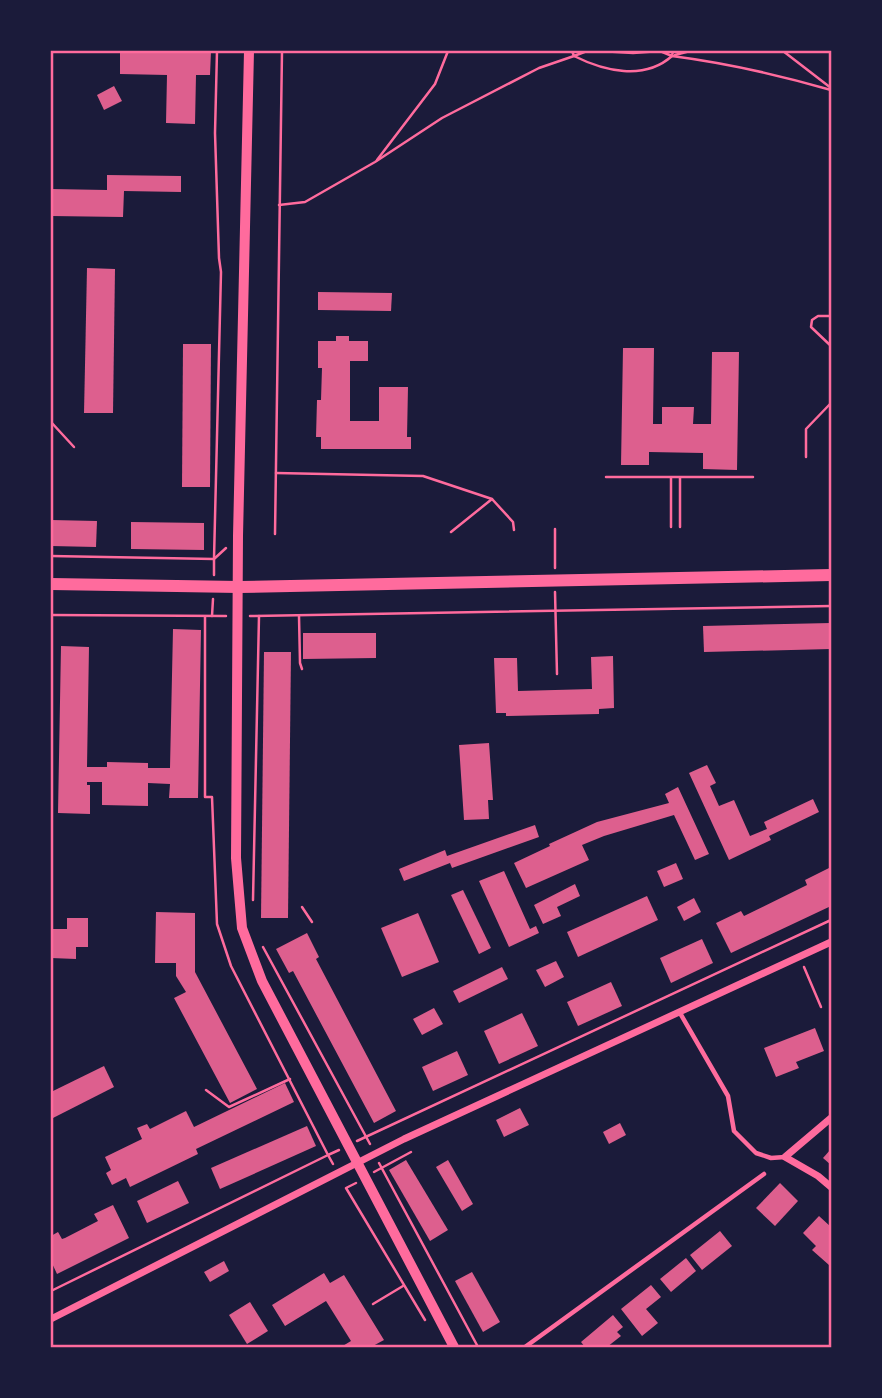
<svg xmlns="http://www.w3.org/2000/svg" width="882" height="1398" font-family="Inter,sans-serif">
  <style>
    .building { fill: #dd5f8e }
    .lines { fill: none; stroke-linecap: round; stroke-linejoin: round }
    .path { stroke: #ff6b9d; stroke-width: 2.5 }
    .service { stroke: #ff6b9d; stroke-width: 4.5 }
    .minor { stroke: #ff6b9d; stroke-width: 7 }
    .tertiary { stroke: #ff6b9d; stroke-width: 10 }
    .secondary { stroke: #ff6b9d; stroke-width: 12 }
    .neatline { fill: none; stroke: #ff6b9d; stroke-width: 2.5 }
  </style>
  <rect width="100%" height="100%" fill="#1b1b3a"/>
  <g class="building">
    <polygon points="120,51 211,51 210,75 196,75 195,124 166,123 167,75 120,74"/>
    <polygon points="114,86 122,101 104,110 97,95"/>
    <polygon points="107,175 181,176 181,192 124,191 123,217 51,216 51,189 107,190"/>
    <polygon points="87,268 115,269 113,413 84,413"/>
    <polygon points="318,292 392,293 391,311 318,310"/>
    <polygon points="336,336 349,336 349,341 368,341 368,361 350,361 350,421 379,421 379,387 408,387 407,437 411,437 411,449 321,449 321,437 316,437 317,400 321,400 322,368 318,368 318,341 336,341"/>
    <polygon points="183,344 211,344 210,487 182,487"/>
    <polygon points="623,348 654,348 653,424 662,424 662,407 694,407 693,424 711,424 712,352 739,352 737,470 703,469 703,453 649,452 649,465 621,465"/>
    <polygon points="51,520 97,521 96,547 51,546"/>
    <polygon points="131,522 204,523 204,550 131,549"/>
    <polygon points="831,623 831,649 704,652 703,626"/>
    <polygon points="173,629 201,630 198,798 169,798 170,784 148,783 148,806 102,805 102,782 87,782 87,785 90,785 90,814 58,813 61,646 89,647 87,767 107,767 107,762 148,763 148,768 170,768"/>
    <polygon points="303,633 376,633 376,658 303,659"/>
    <polygon points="264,652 291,652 288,918 261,918"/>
    <polygon points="613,656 614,708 599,709 599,714 506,716 506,713 496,713 494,658 517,658 518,691 592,689 591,657"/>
    <polygon points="489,743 493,800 488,800 489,819 464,820 459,745"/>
    <polygon points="707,765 716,783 710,786 719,806 734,800 750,836 767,829 764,822 813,799 819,812 769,836 771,840 729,860 689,773"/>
    <polygon points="678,787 709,854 695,860 674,815 604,836 582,845 589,860 526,888 514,863 550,846 549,844 597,822 669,803 665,794"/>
    <polygon points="535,825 539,837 452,868 450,863 404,881 399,869 445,850 447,856"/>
    <polygon points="676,863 683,879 664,887 657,871"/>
    <polygon points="831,867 831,906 731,953 716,923 741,911 744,916 807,885 805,880"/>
    <polygon points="504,871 530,929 536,926 539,933 509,947 479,881"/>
    <polygon points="575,884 580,896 557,907 561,916 543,924 534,905"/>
    <polygon points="463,890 491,948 479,954 451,895"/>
    <polygon points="647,896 658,920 578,957 567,932"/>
    <polygon points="694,898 701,912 684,921 677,907"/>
    <polygon points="156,912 195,913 195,972 257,1089 230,1103 174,998 186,992 176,976 176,963 155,963"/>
    <polygon points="418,913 439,962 402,977 381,928"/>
    <polygon points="67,918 88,918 88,947 76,947 76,959 51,958 51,929 67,929"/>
    <polygon points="307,933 319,957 316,959 396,1111 374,1123 293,971 289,973 276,949"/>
    <polygon points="702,939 713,963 671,983 660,958"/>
    <polygon points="556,961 564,977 545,987 536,970"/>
    <polygon points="502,967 508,979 459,1003 453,991"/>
    <polygon points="611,982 622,1006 578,1026 567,1002"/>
    <polygon points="434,1008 443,1024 422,1035 413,1019"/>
    <polygon points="522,1013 538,1046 499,1064 484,1031"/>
    <polygon points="815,1028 824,1051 796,1062 799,1068 776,1077 764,1048"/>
    <polygon points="457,1051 468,1075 433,1091 422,1067"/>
    <polygon points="104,1066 114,1087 51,1119 51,1092"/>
    <polygon points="285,1083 294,1102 196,1149 198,1154 130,1187 126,1178 112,1185 106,1173 111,1170 105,1157 142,1139 137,1128 147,1124 150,1129 186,1111 194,1127"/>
    <polygon points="520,1108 529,1125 504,1137 496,1120"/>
    <polygon points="620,1123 626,1135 609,1144 603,1132"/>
    <polygon points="307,1126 316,1146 220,1189 211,1168"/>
    <polygon points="831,1149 831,1165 823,1158"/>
    <polygon points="406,1160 448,1230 430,1241 389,1170"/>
    <polygon points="448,1160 473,1204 462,1211 436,1167"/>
    <polygon points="178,1181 189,1203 147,1223 137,1201"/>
    <polygon points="780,1183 798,1201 775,1226 756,1208"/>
    <polygon points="113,1205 129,1238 57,1274 51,1261 51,1236 58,1232 62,1239 65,1238 98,1221 94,1214"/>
    <polygon points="819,1216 831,1227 831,1263 829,1265 812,1250 816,1246 803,1233"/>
    <polygon points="720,1231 732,1246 702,1270 690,1255"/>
    <polygon points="686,1258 696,1271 671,1292 660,1279"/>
    <polygon points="224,1261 229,1271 210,1282 204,1272"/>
    <polygon points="472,1272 500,1322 483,1332 455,1281"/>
    <polygon points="324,1273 330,1283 344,1275 384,1340 371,1347 341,1347 351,1341 326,1301 285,1326 272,1305"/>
    <polygon points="651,1285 661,1297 646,1309 658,1323 642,1336 621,1309"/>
    <polygon points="250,1302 268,1331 247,1344 229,1315"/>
    <polygon points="613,1315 623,1327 617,1332 621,1336 607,1347 585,1347 581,1342"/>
  </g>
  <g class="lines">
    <g class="path">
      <polyline points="572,51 574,56 587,51"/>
      <polyline points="600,51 633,53 660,51 672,56 673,51"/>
      <polyline points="783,51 831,88"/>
      <polyline points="675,55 690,51"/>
      <polyline points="377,160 435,84 448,51"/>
      <path d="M279 205 305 202 375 162 442 118 539 68 574 56C604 71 644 81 672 56 726 63 779 75 831 90"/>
      <polyline points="831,316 818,316 812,320 811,327 831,346"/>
      <polyline points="51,422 74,447"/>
      <polyline points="806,457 806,429 831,403"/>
      <polyline points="276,473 423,476 492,499 513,522 514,530"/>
      <polyline points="606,477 753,477"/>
      <polyline points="671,478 671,527"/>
      <polyline points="680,527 680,478"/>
      <polyline points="555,529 555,568"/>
      <polyline points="451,532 492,499"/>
      <polyline points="275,534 282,51"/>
      <polyline points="51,556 214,559 221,272 219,258 215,133 217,51"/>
      <polyline points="214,575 214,559 226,548"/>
      <polyline points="555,592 557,674"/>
      <polyline points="51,615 226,616"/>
      <polyline points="212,616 213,599"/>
      <polyline points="250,616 831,606"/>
      <polyline points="299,616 300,663 302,669"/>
      <polyline points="253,900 259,616"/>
      <polyline points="302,907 312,922"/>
      <polyline points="263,947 370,1144"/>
      <polyline points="804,967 821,1007"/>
      <polyline points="206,1090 229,1107 290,1079"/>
      <polyline points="357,1141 831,920"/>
      <polyline points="379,1163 478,1347"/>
      <polyline points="333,1164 328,1155 339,1150"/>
      <polyline points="374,1172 411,1152"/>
      <polyline points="356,1183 346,1188 425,1320"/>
      <polyline points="51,1291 328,1155 231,966 217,924 212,797 205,797 205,617"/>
      <polyline points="373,1304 403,1286"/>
    </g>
    <g class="service">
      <polyline points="680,1013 728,1096 734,1131 756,1153 771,1158 785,1157"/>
      <polyline points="525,1347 764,1174"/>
    </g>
    <g class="minor">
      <polyline points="831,1118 785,1157 818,1176 831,1187"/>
      <polyline points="51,1319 404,1139 831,942"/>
    </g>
    <polyline class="tertiary" points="249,51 238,536 236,858 242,928 262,981 454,1347"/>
    <polyline class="secondary" points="51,584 239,587 831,575"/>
  </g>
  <rect width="882" height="1398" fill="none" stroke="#1b1b3a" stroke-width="105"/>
  <rect x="52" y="52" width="778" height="1294" class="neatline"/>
</svg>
